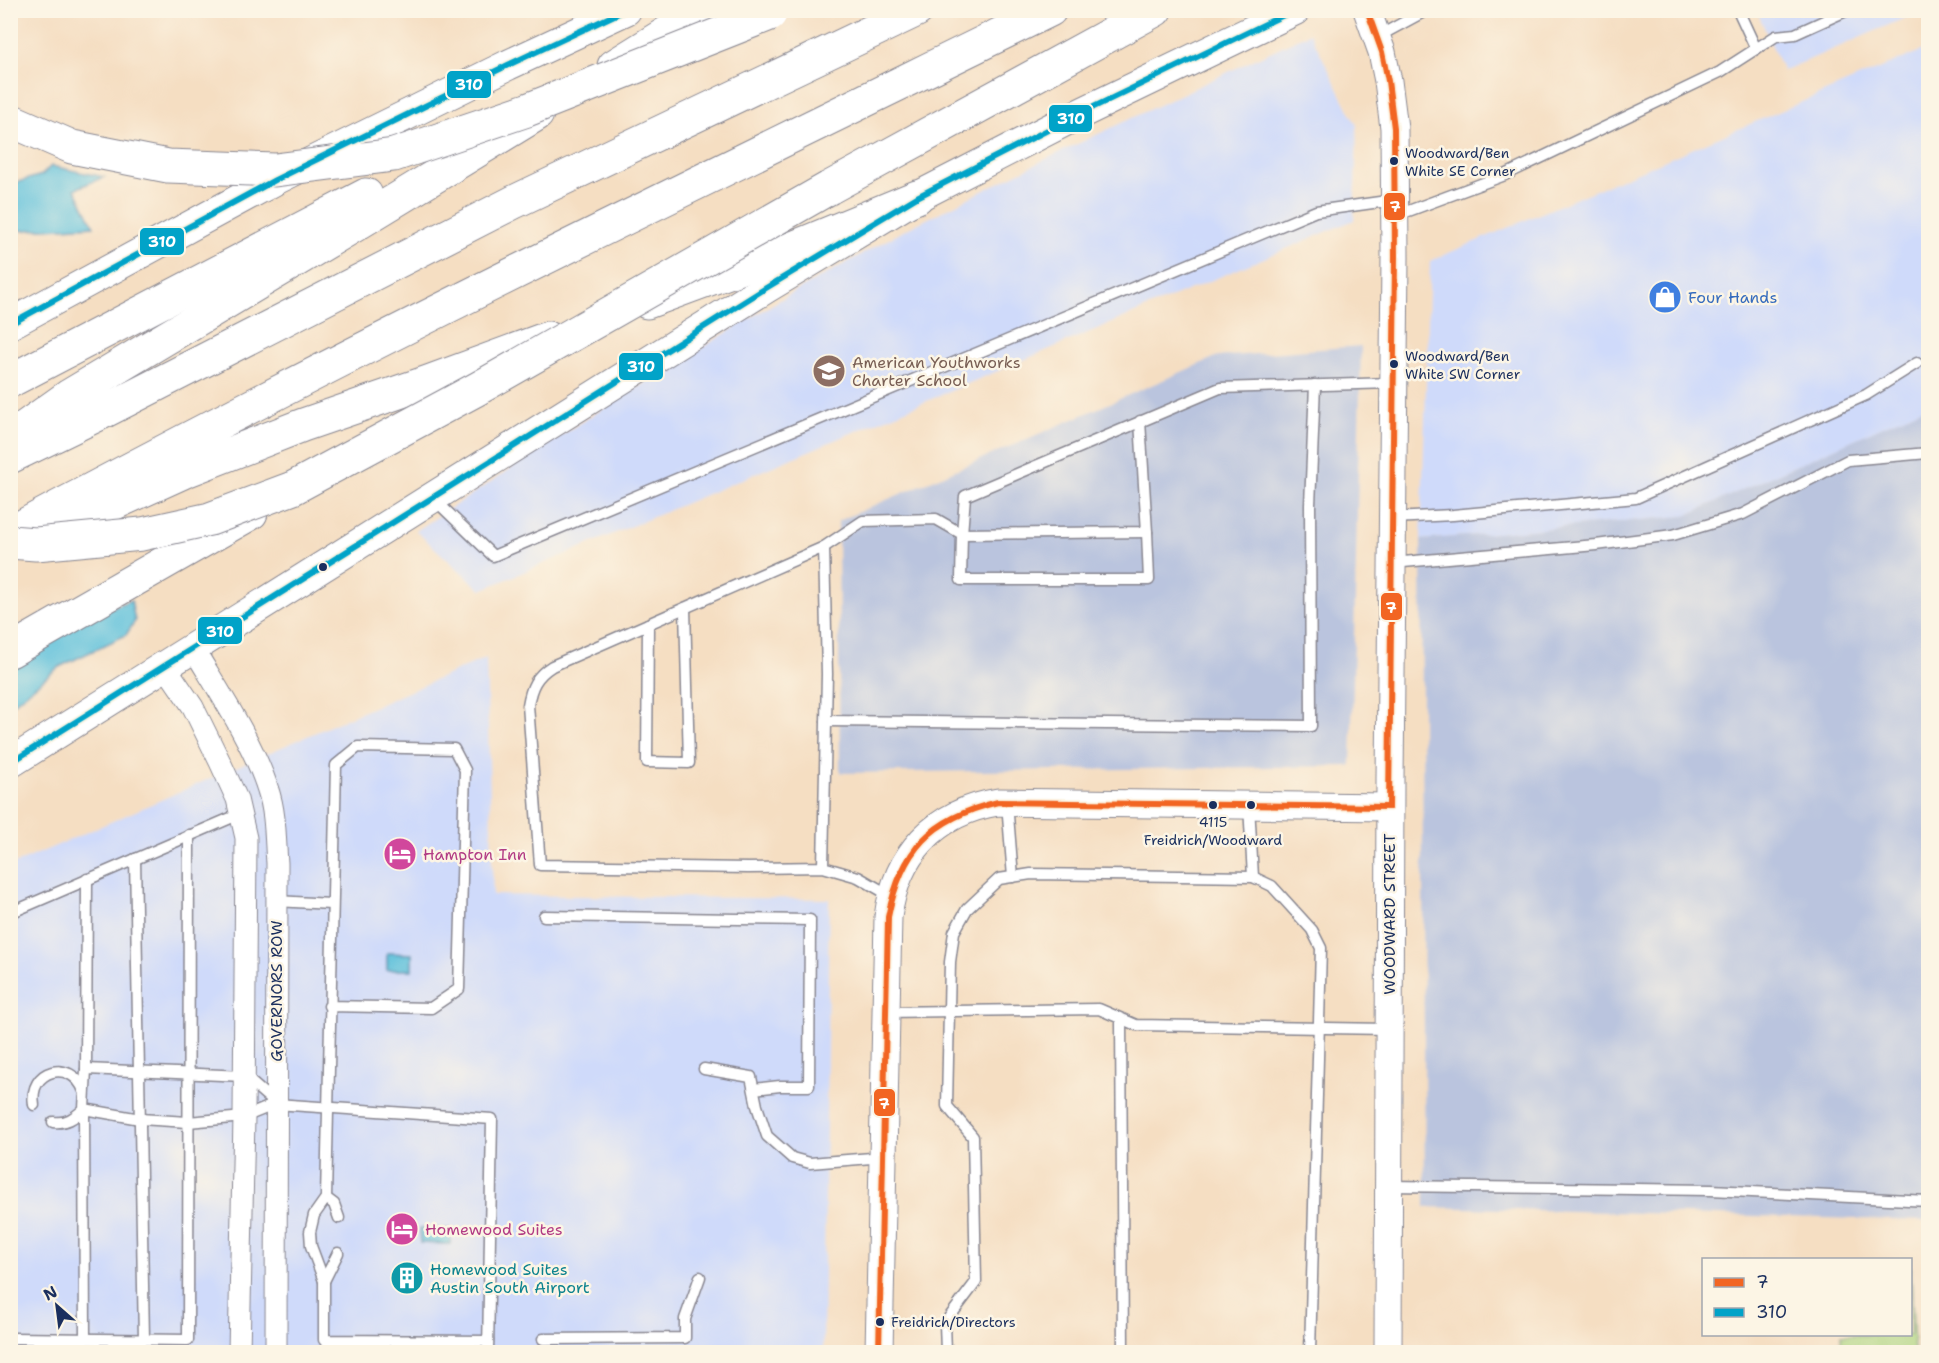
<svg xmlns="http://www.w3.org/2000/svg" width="1939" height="1363" font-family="'Shantell Sans',sans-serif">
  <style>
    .built { fill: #cfdafa }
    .industrial { fill: #bac4de }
    .green { fill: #abd27c; stroke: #63806d; stroke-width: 1.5 }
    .water { fill: #5ec1dc; stroke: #3c789d; stroke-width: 1.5 }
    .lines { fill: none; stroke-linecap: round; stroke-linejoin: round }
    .service-casing { stroke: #888690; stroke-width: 13 }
    .minor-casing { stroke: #888690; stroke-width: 23 }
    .tertiary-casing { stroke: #888690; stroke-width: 29 }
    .secondary-casing { stroke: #888690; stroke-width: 32 }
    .motorway-casing { stroke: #888690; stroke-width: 35 }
    .service { stroke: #fff; stroke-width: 10 }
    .minor { stroke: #fff; stroke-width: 21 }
    .tertiary { stroke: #fff; stroke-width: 27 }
    .secondary { stroke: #fff; stroke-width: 30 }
    .motorway { stroke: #fff; stroke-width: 33 }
    .motorway-bridge-casing { stroke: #888690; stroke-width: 35; stroke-linecap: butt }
    .motorway-bridge { stroke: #fff; stroke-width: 33 }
    .bus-1-casing { stroke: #fcf5e5; stroke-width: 10 }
    .bus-2-casing { stroke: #fcf5e5; stroke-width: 10 }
    .bus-1 { stroke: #f26522; stroke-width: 6 }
    .bus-2 { stroke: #01a3c8; stroke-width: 6 }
    .bus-dot { fill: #1b2f5e; stroke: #fcf5e5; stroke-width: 2 }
    .labels { text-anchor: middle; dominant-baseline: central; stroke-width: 5; stroke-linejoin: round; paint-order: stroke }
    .bus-label { font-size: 14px; fill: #1b2f5e; stroke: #fcf5e5; text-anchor: start }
    .shop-label { font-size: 16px; fill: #366cbe; stroke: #fcf5e5; text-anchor: start }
    .education-label { font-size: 16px; fill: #785e54; stroke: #fcf5e5; text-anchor: start }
    .hotel-label { font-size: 16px; fill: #b23c85; stroke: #fcf5e5; text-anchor: start }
    .street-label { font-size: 16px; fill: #1b2f5e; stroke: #fcf5e5 }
    .culture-label { font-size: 16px; fill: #0d838f; stroke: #fcf5e5; text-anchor: start }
    .line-badge { stroke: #fcf5e5; stroke-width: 2 }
    .badge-label { font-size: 16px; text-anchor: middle; font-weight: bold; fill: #fff }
  </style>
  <rect width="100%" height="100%" fill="#fcf5e5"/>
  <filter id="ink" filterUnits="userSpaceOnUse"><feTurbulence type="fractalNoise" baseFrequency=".0167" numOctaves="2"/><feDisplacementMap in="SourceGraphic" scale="12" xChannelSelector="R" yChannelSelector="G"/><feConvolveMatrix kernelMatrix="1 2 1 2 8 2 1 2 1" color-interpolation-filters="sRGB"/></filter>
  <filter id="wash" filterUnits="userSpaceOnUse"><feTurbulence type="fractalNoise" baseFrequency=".008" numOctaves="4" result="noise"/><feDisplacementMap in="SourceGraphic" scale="24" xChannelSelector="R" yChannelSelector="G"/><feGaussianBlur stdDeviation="1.35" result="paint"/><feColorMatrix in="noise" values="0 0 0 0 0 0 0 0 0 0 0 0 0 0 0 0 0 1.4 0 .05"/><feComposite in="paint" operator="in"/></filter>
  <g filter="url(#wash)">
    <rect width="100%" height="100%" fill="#f5dec2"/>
    <g class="built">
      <polygon points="1757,11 1921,11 1783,71"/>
      <polygon points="1310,33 1357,126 1354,220 481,590 416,531 580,423 778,301 905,230 1044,160"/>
      <polygon points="1928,48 1928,406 1685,516 1421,540 1430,261"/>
      <polygon points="486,658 493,895 829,899 823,1352 11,1352 10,866"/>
    </g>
    <g class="industrial">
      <polygon points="1361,346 1351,766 840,773 838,521 1216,357"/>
      <polygon points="1928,406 1928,1221 1425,1207 1421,540 1685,516"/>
    </g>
    <polygon class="green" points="1911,1267 1914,1352 1842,1352 1841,1335 1910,1334"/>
    <g class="water">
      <polygon points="51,166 104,177 75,189 94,226 11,231 11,184 42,175"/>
      <polygon points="131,600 135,621 126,635 59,667 11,705 11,645"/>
      <polygon points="387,953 412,954 412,970 387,970"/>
      <polygon points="420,1228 451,1229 450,1244 420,1243"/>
    </g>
  </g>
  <g filter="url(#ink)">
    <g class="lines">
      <g class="service-casing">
        <g id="service">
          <polyline points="1738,10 1756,49"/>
          <polyline points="1377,37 1427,10"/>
          <polyline points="1395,216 1505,175 1720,72 1776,36 1795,34 1848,10"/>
          <polyline points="1140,421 1147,532 962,534 965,496 1220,388 1393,383"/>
          <polyline points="435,500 493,556 1316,211 1394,200"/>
          <polyline points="1393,518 1453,515 1636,498 1866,395 1917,363"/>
          <polyline points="824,547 863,521 936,519 962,534 961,580 1149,580 1147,532"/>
          <polyline points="1392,563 1596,545 1673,535 1743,514 1848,460 1928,453"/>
          <polyline points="648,624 647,762 689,763 685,608"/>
          <polyline points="826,721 1311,726 1310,505 1315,385"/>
          <polyline points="1007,803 1013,877"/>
          <polyline points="1249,805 1253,877"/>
          <polyline points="135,859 144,1339"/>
          <path d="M823 867 827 674 824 547 552 666C536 676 531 687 528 705L540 865 748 868 823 867 858 877 891 896"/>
          <polyline points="276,901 331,904"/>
          <polyline points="10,913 240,814"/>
          <polyline points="544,916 810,920 809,1086 780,1086 754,1089"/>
          <polyline points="329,1006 431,1008 459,989 465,770 454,749 358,747 336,765 326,1198 314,1215 310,1232 311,1246 324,1281 324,1340 488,1341"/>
          <polyline points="886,1012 1099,1009 1136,1025 1388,1029"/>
          <polyline points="1121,1019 1123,1352"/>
          <polyline points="86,1069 244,1076 276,1104"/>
          <polyline points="704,1069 751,1077 757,1106 767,1136 792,1158 810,1163 884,1157"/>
          <path d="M34 1105C28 1069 71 1058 84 1091"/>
          <path d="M53 1122C66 1124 74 1118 84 1109L86 1069 87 879"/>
          <polyline points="1388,1186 1711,1190 1928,1201"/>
          <polyline points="326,1198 334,1204 339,1218"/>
          <polyline points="324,1281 338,1253"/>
          <polyline points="10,1338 188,1340 189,835"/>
          <polyline points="85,1339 84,1109 140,1119 188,1122 244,1117 276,1104 492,1119 488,1352"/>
          <polyline points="543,1339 685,1338 685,1319 700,1277"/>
          <polyline points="946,1352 945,1323 976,1282 973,1137 947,1106 950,962 954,932 967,909 999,879 1031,874 1253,877 1272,886 1312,930 1321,948 1310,1352"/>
        </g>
      </g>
      <g class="minor-casing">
        <g id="minor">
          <path d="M193 648C218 690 254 744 268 790 276 814 275 839 277 863L276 1352"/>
          <polyline points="165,666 193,707 220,762 237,799 246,838 244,1117 239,1352"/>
        </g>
      </g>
      <g class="tertiary-casing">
        <g id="tertiary">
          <polyline points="1367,10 1382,52 1388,81 1394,128 1395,257 1390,780 1388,1352"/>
          <path d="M879 1352 888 917C896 855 935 812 998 802L1389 807"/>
        </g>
      </g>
      <g class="secondary-casing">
        <g id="secondary">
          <polyline points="10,324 275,180 508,65 626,10"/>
          <polyline points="10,763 766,288 917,197 1071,118 1295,10"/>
        </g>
      </g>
      <g class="motorway-casing">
        <g id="motorway">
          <polyline points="614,66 704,10"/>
          <polyline points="829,188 1155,10"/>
          <polyline points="647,302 793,248 917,197"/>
          <polyline points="10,381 366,195"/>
          <polyline points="10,438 69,396 355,225 537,114"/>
          <polyline points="10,457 105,411 514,202 917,10"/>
          <polyline points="73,522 183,472 303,425 428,382 548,338"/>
          <path d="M10 533C352 349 701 181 1050 10"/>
          <polyline points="10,651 251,513"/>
        </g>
      </g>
      <use href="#service" class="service"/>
      <use href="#minor" class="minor"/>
      <use href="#tertiary" class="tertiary"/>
      <use href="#secondary" class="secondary"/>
      <use href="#motorway" class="motorway"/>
      <g class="motorway-bridge-casing">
        <g id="motorway-bridge">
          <polyline points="10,120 72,147 168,166 275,170 394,155 527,110 770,14"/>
          <polyline points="10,542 36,544 142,534 210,519 293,488 477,389 829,188"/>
        </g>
      </g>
      <use href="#motorway-bridge" class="motorway-bridge"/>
      <g class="bus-1-casing">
        <g id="bus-1">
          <polyline points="1367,10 1382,52 1388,81 1394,128 1395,257 1389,807"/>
          <path d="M879 1352 888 917C901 850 931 818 998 802L1389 807"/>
        </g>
      </g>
      <g class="bus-2-casing">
        <g id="bus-2">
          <polyline points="10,324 275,180 508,65 625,10"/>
          <polyline points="10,763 766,288 917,197 1071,118 1294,10"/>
        </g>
      </g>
      <use href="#bus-1" class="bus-1"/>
      <use href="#bus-2" class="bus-2"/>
    </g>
  </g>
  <defs>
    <g id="shop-disc" transform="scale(1.725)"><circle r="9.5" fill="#3f7fe0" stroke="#fcf5e5"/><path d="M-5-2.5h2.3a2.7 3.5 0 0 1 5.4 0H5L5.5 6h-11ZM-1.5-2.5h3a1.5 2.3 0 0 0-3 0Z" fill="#fff"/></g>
    <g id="school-disc" transform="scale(1.725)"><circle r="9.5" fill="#8d6e63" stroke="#fcf5e5"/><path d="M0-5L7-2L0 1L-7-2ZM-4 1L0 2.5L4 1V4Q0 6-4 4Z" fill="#fff"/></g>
    <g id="hotel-disc" transform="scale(1.725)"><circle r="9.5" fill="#d1479c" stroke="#fcf5e5"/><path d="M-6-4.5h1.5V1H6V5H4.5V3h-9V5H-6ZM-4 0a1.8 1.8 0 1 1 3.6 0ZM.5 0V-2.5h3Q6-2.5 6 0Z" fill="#fff"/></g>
    <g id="building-disc" transform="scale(1.725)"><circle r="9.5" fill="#0f9aa8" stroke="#fcf5e5"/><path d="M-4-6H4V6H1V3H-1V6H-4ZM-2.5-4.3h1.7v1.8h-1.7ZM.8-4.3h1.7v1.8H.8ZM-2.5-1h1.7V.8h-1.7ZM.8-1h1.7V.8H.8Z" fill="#fff"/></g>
  </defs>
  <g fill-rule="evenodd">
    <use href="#shop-disc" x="1665" y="297"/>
    <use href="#school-disc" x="829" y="371"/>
    <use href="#hotel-disc" x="400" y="854"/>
    <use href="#hotel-disc" x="402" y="1229"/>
    <use href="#building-disc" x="407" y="1278"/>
  </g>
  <g class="bus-dot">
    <circle cx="1394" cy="161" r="5"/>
    <circle cx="1394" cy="364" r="5"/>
    <circle cx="323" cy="567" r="5"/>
    <circle cx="1213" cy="805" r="5"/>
    <circle cx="1251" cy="805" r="5"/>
    <circle cx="880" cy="1322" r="5"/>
  </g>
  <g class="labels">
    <g class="bus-label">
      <text x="1405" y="153">Woodward/Ben<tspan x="1405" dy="18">White SE Corner</tspan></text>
      <text x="1405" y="356">Woodward/Ben<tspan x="1405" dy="18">White SW Corner</tspan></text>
      <text x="1213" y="822" text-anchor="middle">4115<tspan x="1213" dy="18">Freidrich/Woodward</tspan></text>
      <text x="891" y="1322">Freidrich/Directors</text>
    </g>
    <g class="shop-label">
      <text x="1688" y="297">Four Hands</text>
    </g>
    <g class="education-label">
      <text x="852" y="362">American Youthworks<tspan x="852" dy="18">Charter School</tspan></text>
    </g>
    <g class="hotel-label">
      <text x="423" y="854">Hampton Inn</text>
      <text x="425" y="1229">Homewood Suites</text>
    </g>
    <g class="street-label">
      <text transform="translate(1389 914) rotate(-90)">WOODWARD STREET</text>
      <text transform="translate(276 991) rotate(-90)">GOVERNORS ROW</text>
    </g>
    <g class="culture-label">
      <text x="430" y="1269">Homewood Suites<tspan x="430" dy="18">Austin South Airport</tspan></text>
    </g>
  </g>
  <g class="line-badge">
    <rect x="446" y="70" width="46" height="29" rx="6" fill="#01a3c8"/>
    <rect x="1048" y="104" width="45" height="29" rx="6" fill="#01a3c8"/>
    <rect x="1383" y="192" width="23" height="29" rx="6" fill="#f26522"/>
    <rect x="139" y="227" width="46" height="29" rx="6" fill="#01a3c8"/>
    <rect x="618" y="352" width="46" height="29" rx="6" fill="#01a3c8"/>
    <rect x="1380" y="592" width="23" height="29" rx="6" fill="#f26522"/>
    <rect x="197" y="616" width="46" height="29" rx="6" fill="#01a3c8"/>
    <rect x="873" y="1088" width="23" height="29" rx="6" fill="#f26522"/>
  </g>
  <g class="badge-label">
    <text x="469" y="90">310</text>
    <text x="1071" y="124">310</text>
    <text x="1395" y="212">7</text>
    <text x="162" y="247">310</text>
    <text x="641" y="372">310</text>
    <text x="1391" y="613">7</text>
    <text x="220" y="637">310</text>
    <text x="884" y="1109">7</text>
  </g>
  <rect width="1939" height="1363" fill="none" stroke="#fcf5e5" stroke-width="36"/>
  <rect x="1702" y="1258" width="210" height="78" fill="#fcf5e5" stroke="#a2a6af" stroke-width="1.5"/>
  <rect x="1714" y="1278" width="30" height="9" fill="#f26522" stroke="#a2a6af" stroke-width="1.5"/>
  <text x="1756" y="1288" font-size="18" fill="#1b2f5e">7</text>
  <rect x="1714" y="1308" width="30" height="9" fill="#01a3c8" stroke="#a2a6af" stroke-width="1.5"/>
  <text x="1756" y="1318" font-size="18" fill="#1b2f5e">310</text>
  <g transform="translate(57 1306) rotate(332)" stroke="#fcf5e5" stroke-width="4.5" paint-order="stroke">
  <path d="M0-4.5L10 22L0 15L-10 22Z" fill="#1b2f5e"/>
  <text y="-9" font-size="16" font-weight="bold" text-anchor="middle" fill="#1b2f5e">N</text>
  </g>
</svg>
